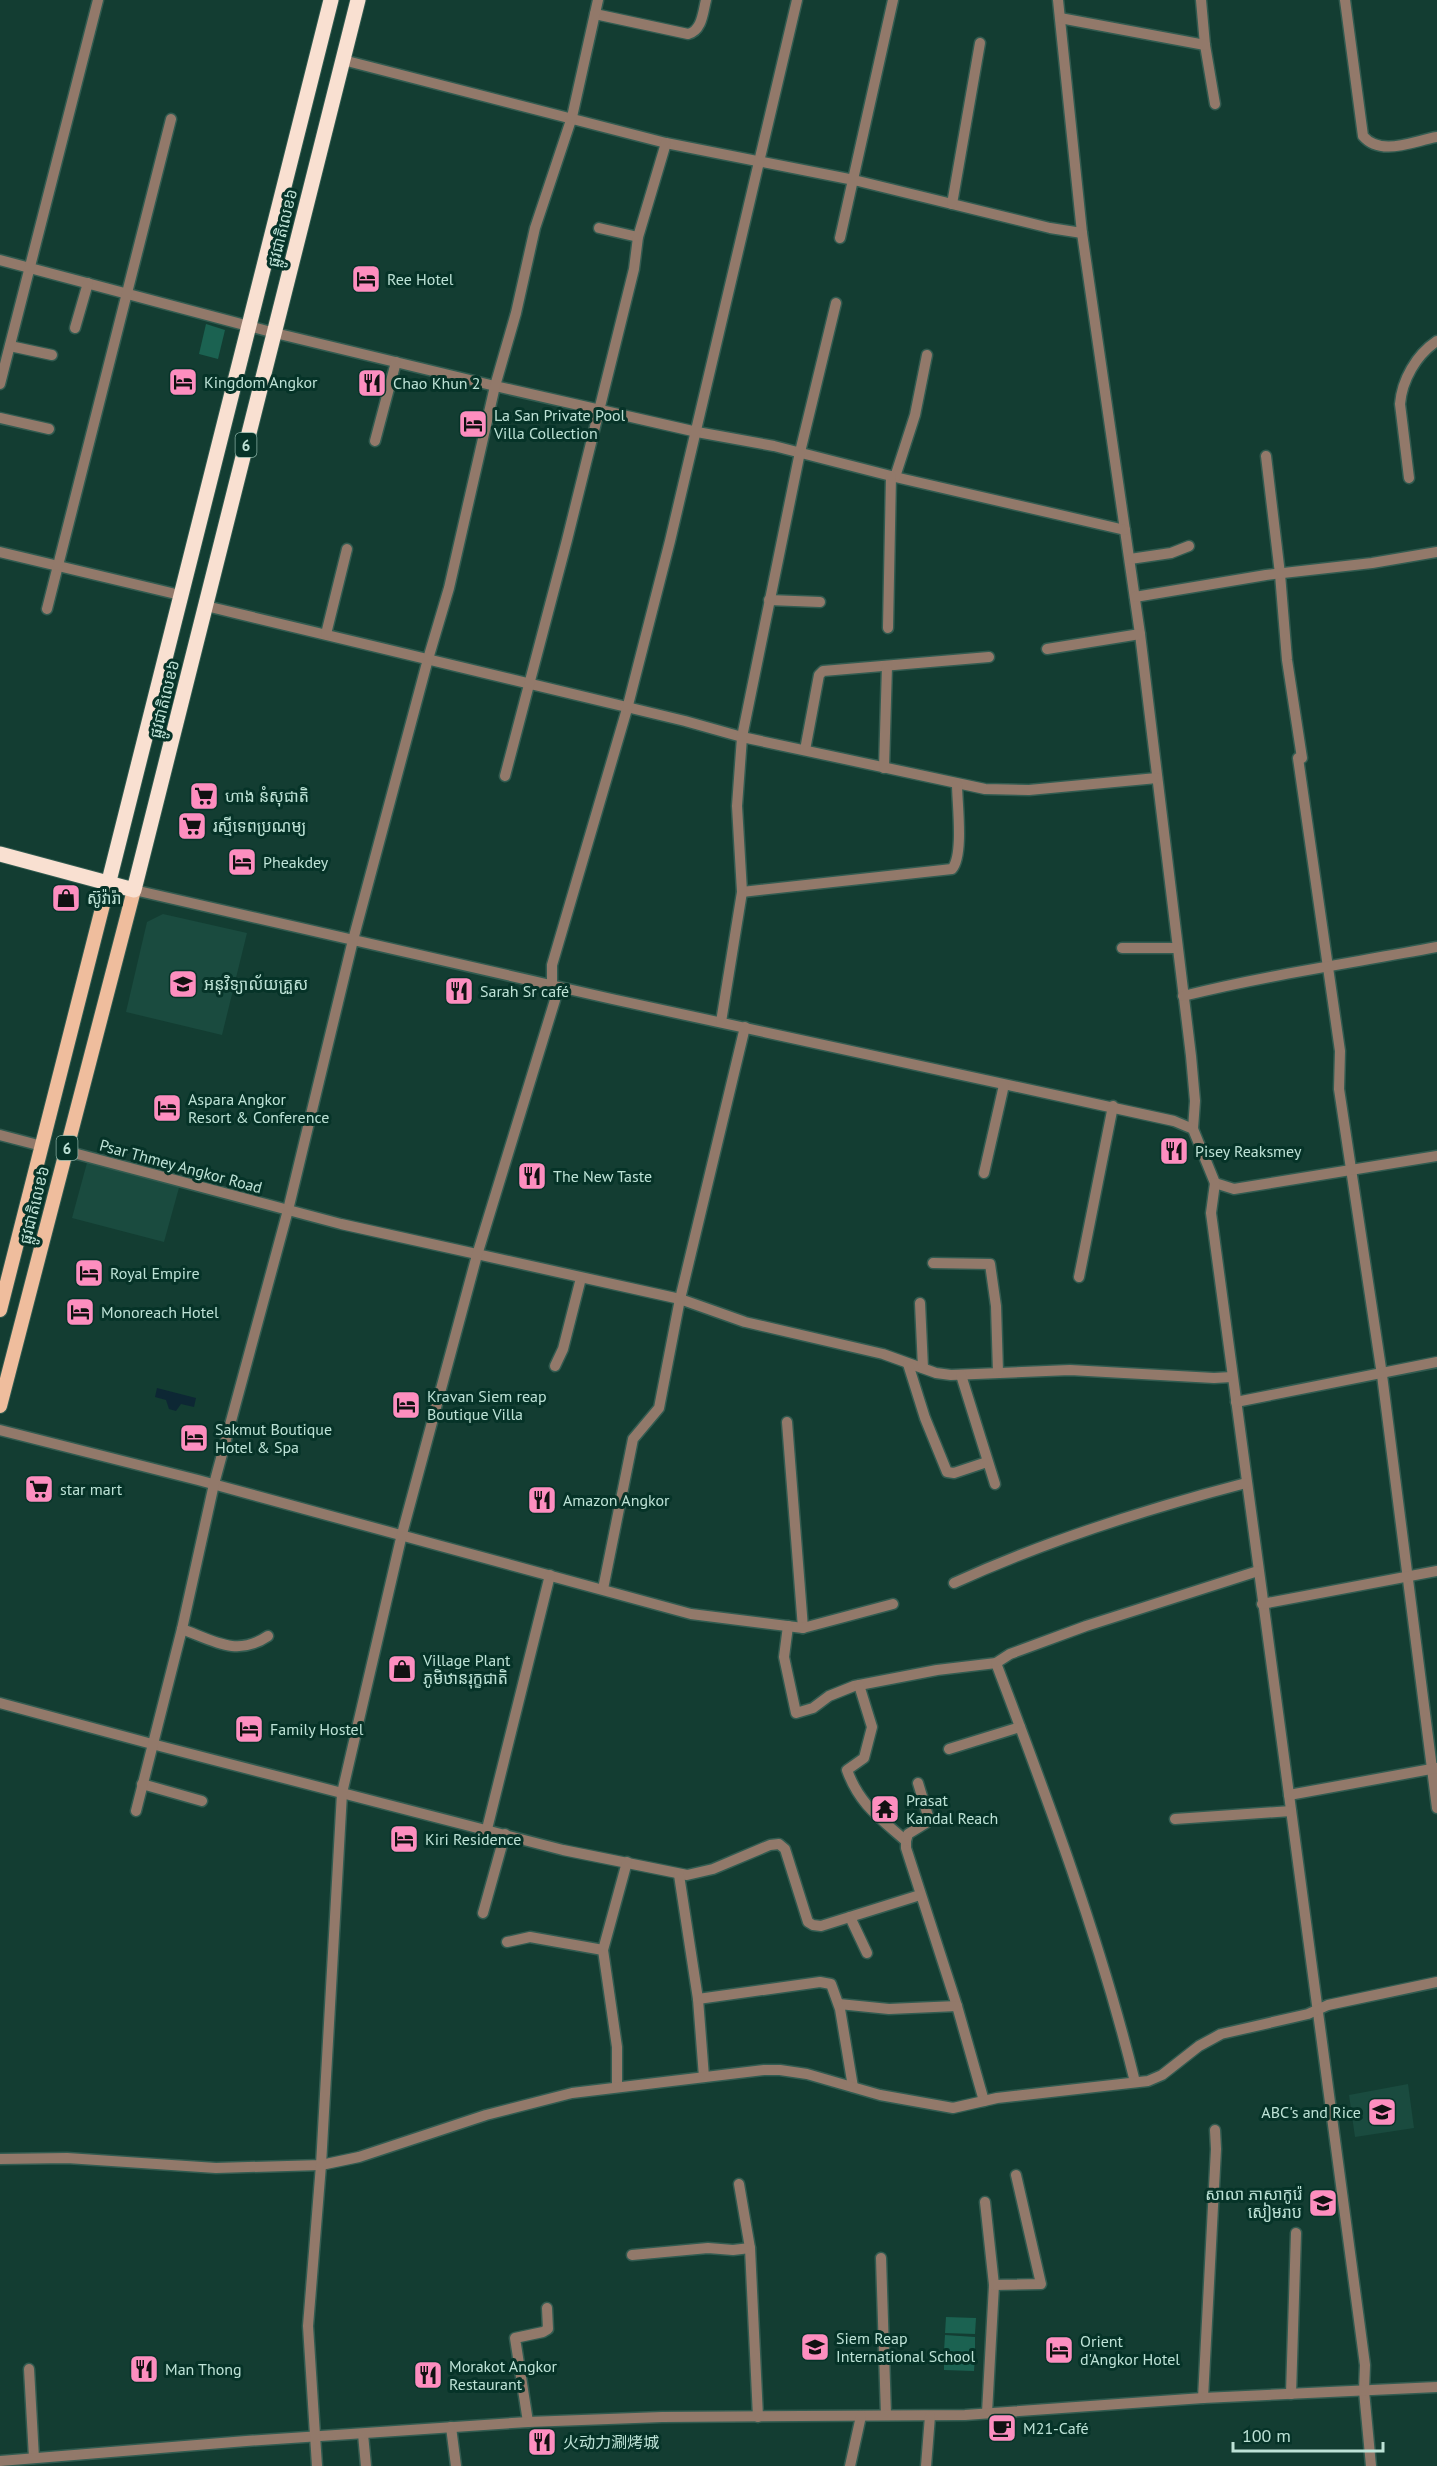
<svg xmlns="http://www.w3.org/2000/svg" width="1437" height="2466" font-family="'PT Sans','Noto Sans SC','Noto Sans Khmer',sans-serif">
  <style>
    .built { fill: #1a4b3f }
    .green { fill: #1b6251 }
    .water { fill: #0d2734 }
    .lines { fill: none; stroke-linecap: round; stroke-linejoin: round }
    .minor-casing { stroke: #325b50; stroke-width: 13 }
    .major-casing { stroke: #325b50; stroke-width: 16 }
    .highway-casing { stroke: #325b50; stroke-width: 17 }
    .minor { stroke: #92796a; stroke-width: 10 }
    .major { stroke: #efbd9d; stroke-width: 14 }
    .highway { stroke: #f9e0d1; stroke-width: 15 }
    .labels { text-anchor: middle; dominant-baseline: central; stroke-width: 6; stroke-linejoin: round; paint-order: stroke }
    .shield { fill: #063328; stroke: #86aea2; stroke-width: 1.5 }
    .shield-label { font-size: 15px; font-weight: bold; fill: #bde2d6 }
    .street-label { font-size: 16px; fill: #bde2d6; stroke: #063328 }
    .poi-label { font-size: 16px; fill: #bde2d6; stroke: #063328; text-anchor: start }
  </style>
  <rect width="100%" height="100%" fill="#133d32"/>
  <g class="built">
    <polygon points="163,914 247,933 222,1035 126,1012 147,922"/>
    <polygon points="88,1159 180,1184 164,1242 72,1218"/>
    <polygon points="1408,2084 1414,2128 1355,2137 1349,2095"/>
  </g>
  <g class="green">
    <polygon points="206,324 225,330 218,359 199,354"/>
    <polygon points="946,2317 976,2318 975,2334 945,2333"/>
    <polygon points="945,2335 975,2337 975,2352 944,2351"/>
    <polygon points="944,2354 975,2355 974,2371 944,2370"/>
  </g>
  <polygon class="water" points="157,1388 196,1398 194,1407 181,1404 176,1411 169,1409 166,1400 155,1397"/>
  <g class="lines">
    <g class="minor-casing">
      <g id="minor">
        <polyline points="1058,0 1082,233 1140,634 1191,1056 1195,1101 1193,1129"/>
        <polyline points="1201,0 1205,45 1215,104"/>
        <path d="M1345 0 1363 136C1381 157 1413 141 1437 137"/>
        <path d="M595 14 688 34C702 31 703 12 706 0"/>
        <polyline points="1060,18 1205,45"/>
        <polyline points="343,60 666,143 854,180 1050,228 1082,233"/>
        <polyline points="952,204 980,43"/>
        <polyline points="599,228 638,237"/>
        <polyline points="840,238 893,0"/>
        <polyline points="0,260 275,333 495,386 697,432 774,446 895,477 1125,530"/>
        <polyline points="75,328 88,283"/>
        <polyline points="10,346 52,355"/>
        <polyline points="0,384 98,0"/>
        <polyline points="0,418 49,429"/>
        <polyline points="375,441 396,362"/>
        <polyline points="1266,456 1280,574 1287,660 1302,758"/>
        <polyline points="895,477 915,415 927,355"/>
        <path d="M1409 478 1400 404C1402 380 1416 355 1437 341"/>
        <polyline points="0,552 180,595"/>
        <polyline points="1130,559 1171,553 1189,546"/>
        <polyline points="1135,597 1266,575 1372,563 1437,552"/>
        <polyline points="769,600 820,602"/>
        <polyline points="206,606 685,721 742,737 985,789 1029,790 1157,778"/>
        <polyline points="47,609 171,119"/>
        <polyline points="888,628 891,476"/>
        <polyline points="326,634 347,549"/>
        <polyline points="1047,649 1140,634"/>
        <polyline points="805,750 819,675 823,671 989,657"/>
        <polyline points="1298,758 1340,1051 1339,1089 1382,1375 1437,1808"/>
        <polyline points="884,768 887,666"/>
        <polyline points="505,776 567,540 634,269 638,237 666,143"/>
        <polyline points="134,890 612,999 1174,1121 1193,1129 1215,1183 1234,1189 1437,1156"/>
        <path d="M742 892 952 869C964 855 957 803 957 784"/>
        <polyline points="1122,948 1177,948"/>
        <path d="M1183 996C1267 975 1352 963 1437 947"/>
        <polyline points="721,1022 742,892 737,806 742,737 800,452 836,303"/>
        <polyline points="0,1135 42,1146"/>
        <polyline points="66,1151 341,1224 680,1299 745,1322 883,1354 936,1373 951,1375 1070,1370 1214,1378 1232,1377"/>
        <polyline points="984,1173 1004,1085"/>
        <path d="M1215 1183 1211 1213C1261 1597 1316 1981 1365 2365L1364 2391 1371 2466"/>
        <polyline points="933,1263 990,1264 996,1306 998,1372"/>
        <polyline points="1079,1277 1113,1106"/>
        <polyline points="920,1303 923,1368"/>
        <polyline points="908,1364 925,1418 947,1472 954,1473 987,1462"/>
        <polyline points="555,1366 563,1349 581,1278"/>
        <polyline points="961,1375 995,1484"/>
        <polyline points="1236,1402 1437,1362"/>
        <polyline points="787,1422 803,1628"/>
        <polyline points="0,1430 198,1480 691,1614 803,1628 893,1604"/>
        <path d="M954 1583C1048 1540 1146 1509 1246 1483"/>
        <polyline points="603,1589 633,1439 659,1408 680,1299 745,1027"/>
        <polyline points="1262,1604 1437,1571"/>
        <polyline points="788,1626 784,1657 796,1713 813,1708 829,1696 854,1686 937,1670 996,1663 1010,1654 1086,1626 1258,1571"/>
        <path d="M182 1629C214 1641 237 1657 268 1636"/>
        <path d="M996 1663C1048 1800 1100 1939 1135 2082"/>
        <path d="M859 1685 872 1727 864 1758 847 1770C859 1804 880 1818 906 1841V1848L957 2006 984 2101"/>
        <polyline points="0,1703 152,1744 563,1850 687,1875 713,1869 770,1845 779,1844 785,1849 808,1922 813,1925 821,1926 920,1895"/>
        <polyline points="949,1749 1020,1727"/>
        <polyline points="142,1784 202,1801"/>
        <polyline points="1289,1795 1437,1768"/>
        <polyline points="136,1811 182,1629 214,1484 288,1210 353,940 428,659 449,588 495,386 516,313 535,228 572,117 598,0"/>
        <polyline points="1175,1819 1291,1811"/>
        <polyline points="487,1829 550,1575"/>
        <polyline points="906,1841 908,1834 926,1823 928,1816 918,1783"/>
        <polyline points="679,1875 698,1999 704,2077"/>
        <polyline points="483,1913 505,1834"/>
        <polyline points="850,1917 867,1953"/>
        <polyline points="507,1942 530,1937 603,1950"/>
        <polyline points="698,1999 820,1982 831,1984 840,2009 853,2087"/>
        <polyline points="839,2004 889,2009 957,2006"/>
        <polyline points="617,2087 617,2047 603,1950 627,1862"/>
        <polyline points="0,2159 67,2158 216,2168 321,2165 359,2157 486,2115 572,2093 764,2070 780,2070 807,2074 880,2095 953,2108 997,2098 1148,2081 1162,2075 1199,2046 1221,2034 1308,2014 1328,2005 1437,1982"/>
        <polyline points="739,2184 750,2248 758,2417"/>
        <polyline points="985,2202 994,2285 987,2413"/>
        <polyline points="632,2255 708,2248 733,2250 750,2248"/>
        <polyline points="881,2258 886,2415"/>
        <polyline points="994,2285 1041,2284 1016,2175"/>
        <polyline points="29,2369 34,2458"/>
        <polyline points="1291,2394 1296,2233"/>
        <polyline points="1203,2398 1216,2149 1215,2130"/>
        <polyline points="528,2422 515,2338 543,2332 548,2329 547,2308"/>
        <polyline points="451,2427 456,2466"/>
        <polyline points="363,2434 366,2466"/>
        <polyline points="0,2461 246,2441 528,2422 662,2417 965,2415 1203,2398 1437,2387"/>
        <polyline points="317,2466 308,2326 321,2165 342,1793 402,1534 477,1255 555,1000 552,985 552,965 627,709 670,541 797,0"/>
        <polyline points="850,2466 861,2416"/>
        <polyline points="926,2466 930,2416"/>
      </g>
    </g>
    <g class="major-casing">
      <g id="major">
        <polyline points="0,1310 108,885"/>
        <polyline points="0,1406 134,890"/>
      </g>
    </g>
    <g class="highway-casing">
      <g id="highway">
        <polyline points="0,854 134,890 358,0"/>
        <polyline points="108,885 331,0"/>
      </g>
    </g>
    <use href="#minor" class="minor"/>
    <use href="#major" class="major"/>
    <use href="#highway" class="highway"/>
  </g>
  <defs>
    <g id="hotel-square" transform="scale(1.5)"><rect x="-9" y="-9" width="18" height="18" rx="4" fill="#fd8ebf" stroke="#063328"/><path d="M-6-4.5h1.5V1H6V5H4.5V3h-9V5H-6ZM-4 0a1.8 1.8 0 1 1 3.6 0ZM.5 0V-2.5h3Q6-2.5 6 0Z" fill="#111"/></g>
    <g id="restaurant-square" transform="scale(1.5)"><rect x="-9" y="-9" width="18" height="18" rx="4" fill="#fd8ebf" stroke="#063328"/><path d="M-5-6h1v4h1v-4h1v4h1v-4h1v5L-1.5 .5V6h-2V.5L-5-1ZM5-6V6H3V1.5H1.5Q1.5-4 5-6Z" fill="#111"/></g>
    <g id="supermarket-square" transform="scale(1.5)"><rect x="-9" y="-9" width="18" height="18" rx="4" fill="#fd8ebf" stroke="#063328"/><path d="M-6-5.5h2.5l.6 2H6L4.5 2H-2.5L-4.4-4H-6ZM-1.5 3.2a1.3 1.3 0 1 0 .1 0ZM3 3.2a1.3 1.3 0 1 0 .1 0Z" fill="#111"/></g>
    <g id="shop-square" transform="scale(1.5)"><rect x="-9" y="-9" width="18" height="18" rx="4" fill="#fd8ebf" stroke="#063328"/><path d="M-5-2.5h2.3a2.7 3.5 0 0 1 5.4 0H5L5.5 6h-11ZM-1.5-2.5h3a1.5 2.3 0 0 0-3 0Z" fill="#111"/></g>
    <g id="school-square" transform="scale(1.5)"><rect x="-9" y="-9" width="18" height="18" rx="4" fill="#fd8ebf" stroke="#063328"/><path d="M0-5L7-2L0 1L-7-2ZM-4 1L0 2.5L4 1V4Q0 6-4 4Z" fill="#111"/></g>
    <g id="temple-square" transform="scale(1.5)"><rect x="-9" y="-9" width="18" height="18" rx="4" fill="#fd8ebf" stroke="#063328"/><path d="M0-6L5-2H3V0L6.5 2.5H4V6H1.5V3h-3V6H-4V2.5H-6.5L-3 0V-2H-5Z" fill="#111"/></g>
    <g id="cafe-square" transform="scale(1.5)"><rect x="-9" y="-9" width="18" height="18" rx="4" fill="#fd8ebf" stroke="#063328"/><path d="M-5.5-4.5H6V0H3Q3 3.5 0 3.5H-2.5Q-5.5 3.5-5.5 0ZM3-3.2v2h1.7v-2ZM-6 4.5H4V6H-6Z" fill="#111"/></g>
  </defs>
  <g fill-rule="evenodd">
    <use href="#hotel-square" x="366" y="279"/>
    <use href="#hotel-square" x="183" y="382"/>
    <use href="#restaurant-square" x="372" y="383"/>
    <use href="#hotel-square" x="473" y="424"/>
    <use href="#supermarket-square" x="204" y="796"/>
    <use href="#supermarket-square" x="192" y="826"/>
    <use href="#hotel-square" x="242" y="862"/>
    <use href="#shop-square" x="66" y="898"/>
    <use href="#school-square" x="183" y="984"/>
    <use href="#restaurant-square" x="459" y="991"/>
    <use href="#hotel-square" x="167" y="1108"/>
    <use href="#restaurant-square" x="1174" y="1151"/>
    <use href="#restaurant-square" x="532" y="1176"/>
    <use href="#hotel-square" x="89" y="1273"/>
    <use href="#hotel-square" x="80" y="1312"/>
    <use href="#hotel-square" x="406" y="1405"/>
    <use href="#hotel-square" x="194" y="1438"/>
    <use href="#supermarket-square" x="39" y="1489"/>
    <use href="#restaurant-square" x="542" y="1500"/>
    <use href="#shop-square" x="402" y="1669"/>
    <use href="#hotel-square" x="249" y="1729"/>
    <use href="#temple-square" x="885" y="1809"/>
    <use href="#hotel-square" x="404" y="1839"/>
    <use href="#school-square" x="1382" y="2112"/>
    <use href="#school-square" x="1323" y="2203"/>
    <use href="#school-square" x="815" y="2347"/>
    <use href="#hotel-square" x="1059" y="2350"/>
    <use href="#restaurant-square" x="144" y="2369"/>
    <use href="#restaurant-square" x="428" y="2375"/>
    <use href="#cafe-square" x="1002" y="2428"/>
    <use href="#restaurant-square" x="542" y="2442"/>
  </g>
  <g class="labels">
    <g class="shield">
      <rect x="235.5" y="433" width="21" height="24" rx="4.5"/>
      <rect x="56.5" y="1136" width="21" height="24" rx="4.5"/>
    </g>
    <g class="shield-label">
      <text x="246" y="445">6</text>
      <text x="67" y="1148">6</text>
    </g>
    <g class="street-label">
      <text transform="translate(282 228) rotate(-76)">ផ្លូវជាតិលេខ៦</text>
      <text transform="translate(164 699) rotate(-76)">ផ្លូវជាតិលេខ៦</text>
      <text transform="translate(181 1166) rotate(15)">Psar Thmey Angkor Road</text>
      <text transform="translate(34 1205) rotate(-76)">ផ្លូវជាតិលេខ៦</text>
    </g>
    <g class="poi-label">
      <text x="387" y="279">Ree Hotel</text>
      <text x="204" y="382">Kingdom Angkor</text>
      <text x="393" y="383">Chao Khun 2</text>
      <text x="494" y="415">La San Private Pool<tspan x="494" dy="18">Villa Collection</tspan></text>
      <text x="225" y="796">ហាង នំសុជាតិ</text>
      <text x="213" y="826">រស្មីទេពប្រណម្យ</text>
      <text x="263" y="862">Pheakdey</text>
      <text x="87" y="898">ស៊ូវ៉ារ៉ា</text>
      <text x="204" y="984">អនុវិទ្យាល័យគ្រួស</text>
      <text x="480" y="991">Sarah Sr café</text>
      <text x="188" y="1099">Aspara Angkor<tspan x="188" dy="18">Resort &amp; Conference</tspan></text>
      <text x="1195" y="1151">Pisey Reaksmey</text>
      <text x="553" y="1176">The New Taste</text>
      <text x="110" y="1273">Royal Empire</text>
      <text x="101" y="1312">Monoreach Hotel</text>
      <text x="427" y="1396">Kravan Siem reap<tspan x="427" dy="18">Boutique Villa</tspan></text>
      <text x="215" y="1429">Sakmut Boutique<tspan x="215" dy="18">Hotel &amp; Spa</tspan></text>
      <text x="60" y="1489">star mart</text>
      <text x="563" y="1500">Amazon Angkor</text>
      <text x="423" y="1660">Village Plant<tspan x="423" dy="18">ភូមិឋានរុក្ខជាតិ</tspan></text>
      <text x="270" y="1729">Family Hostel</text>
      <text x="906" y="1800">Prasat<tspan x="906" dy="18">Kandal Reach</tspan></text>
      <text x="425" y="1839">Kiri Residence</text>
      <text x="1361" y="2112" text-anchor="end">ABC's and Rice</text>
      <text x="1302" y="2194" text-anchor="end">សាលា ភាសាកូរ៉េ<tspan x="1302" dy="18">សៀមរាប</tspan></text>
      <text x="836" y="2338">Siem Reap<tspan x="836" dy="18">International School</tspan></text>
      <text x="1080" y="2341">Orient<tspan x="1080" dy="18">d'Angkor Hotel</tspan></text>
      <text x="449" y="2366">Morakot Angkor<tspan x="449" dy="18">Restaurant</tspan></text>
      <text x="165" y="2369">Man Thong</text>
      <text x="1023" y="2428">M21-Café</text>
      <text x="563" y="2442">火动力涮烤城</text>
    </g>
  </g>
  <path d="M1233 2442v9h150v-9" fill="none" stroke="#bde2d6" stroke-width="3"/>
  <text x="1242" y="2442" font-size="18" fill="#bde2d6" stroke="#063328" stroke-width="4.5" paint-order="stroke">100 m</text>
</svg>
